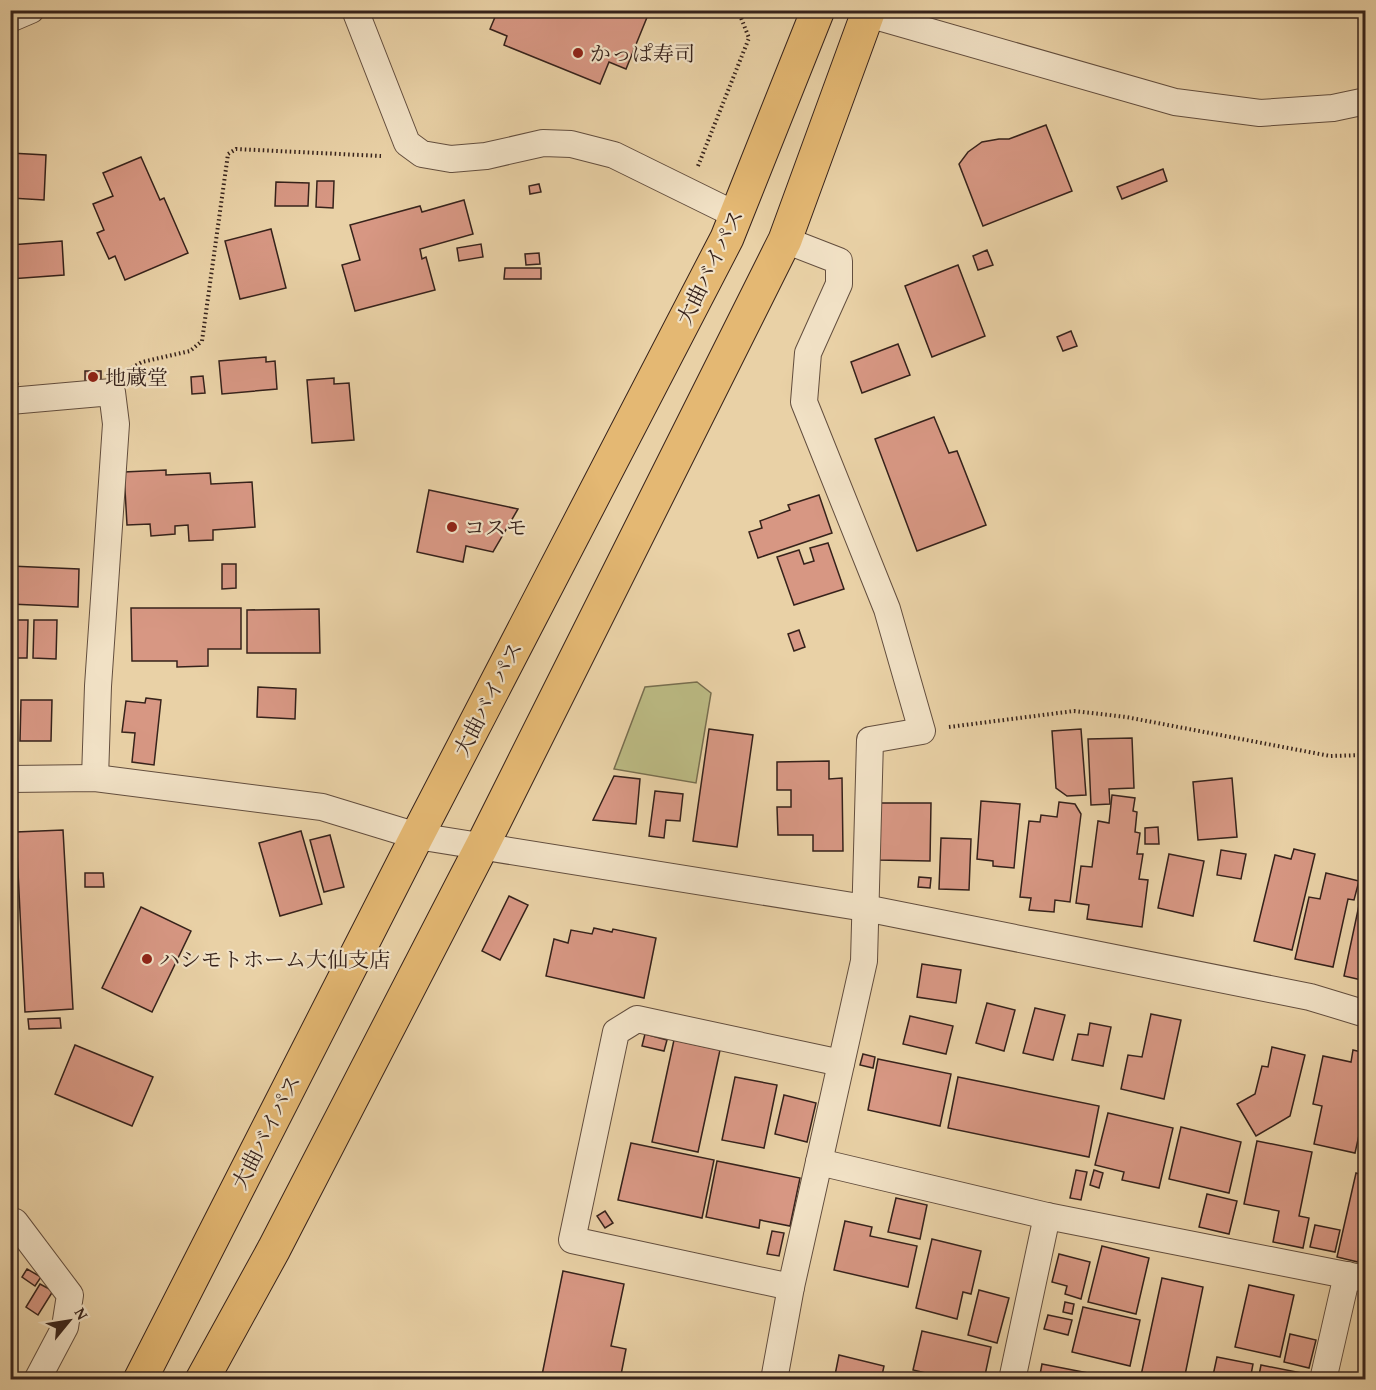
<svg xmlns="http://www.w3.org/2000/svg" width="1376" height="1390" font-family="'Gentium Book Plus','Noto Serif JP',serif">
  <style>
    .green { fill: #bbba83; stroke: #786e4f; stroke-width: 1.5 }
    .building { fill: #d79783; stroke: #36221b; stroke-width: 1.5 }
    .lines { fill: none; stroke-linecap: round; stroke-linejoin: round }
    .minor-casing { stroke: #634e3e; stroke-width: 28 }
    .trunk-casing { stroke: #36221b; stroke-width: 35 }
    .path { stroke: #36221b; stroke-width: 4; stroke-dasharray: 1.5 3; stroke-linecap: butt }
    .minor { stroke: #f1e1c5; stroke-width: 26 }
    .trunk { stroke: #e4b873; stroke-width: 33 }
    .poi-dot { fill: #8f2418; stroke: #f1e1c5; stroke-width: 2 }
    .labels { text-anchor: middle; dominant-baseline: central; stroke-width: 4.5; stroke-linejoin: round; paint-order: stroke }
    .poi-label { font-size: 21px; fill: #36221b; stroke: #f1e1c5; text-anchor: start }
    .street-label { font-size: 21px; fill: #36221b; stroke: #f1e1c5 }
  </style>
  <rect width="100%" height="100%" fill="#e9d1a6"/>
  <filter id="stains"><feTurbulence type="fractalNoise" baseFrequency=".00333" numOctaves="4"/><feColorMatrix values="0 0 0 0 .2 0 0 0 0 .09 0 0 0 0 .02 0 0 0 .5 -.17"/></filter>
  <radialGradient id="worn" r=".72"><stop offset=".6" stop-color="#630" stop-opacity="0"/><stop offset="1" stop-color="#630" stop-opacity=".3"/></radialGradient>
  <polygon class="green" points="697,682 711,693 696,783 614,769 645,687"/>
  <g class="building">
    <polygon points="498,10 650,10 626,69 609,62 600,84 504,45 507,36 490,29"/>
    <polygon points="1046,125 1072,191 983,226 959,164 968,152 982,142 999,139 1009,139"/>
    <polygon points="10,153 46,155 44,200 11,198 10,204"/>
    <polygon points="141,157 160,200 164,198 188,253 125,280 115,256 109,259 97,233 104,230 93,204 113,196 103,173"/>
    <polygon points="1163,169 1167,181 1122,199 1117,187"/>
    <polygon points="317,181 334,181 333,208 316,207"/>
    <polygon points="276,182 309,183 308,206 275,206"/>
    <polygon points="539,184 541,192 530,194 529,186"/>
    <polygon points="464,200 473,234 420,249 422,259 426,257 435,290 355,311 342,265 360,260 350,225 420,206 422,212"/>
    <polygon points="271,229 286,288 240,299 225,241"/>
    <polygon points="62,241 64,275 10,279 10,245"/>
    <polygon points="481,244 483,257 459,261 457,248"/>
    <polygon points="987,250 993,265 978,270 973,256"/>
    <polygon points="539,253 540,264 526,265 525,254"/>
    <polygon points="958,265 985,336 932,357 905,286"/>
    <polygon points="505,268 541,268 541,279 504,279"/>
    <polygon points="1071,331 1077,346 1063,351 1057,337"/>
    <polygon points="898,344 910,375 862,393 851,362"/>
    <polygon points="266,357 266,362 275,361 277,389 222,394 219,361"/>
    <polygon points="10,362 18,384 10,386"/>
    <rect x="85" y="371" width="16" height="12"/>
    <polygon points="203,376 205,393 192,394 191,377"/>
    <polygon points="334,378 334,384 349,383 354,440 312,443 307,380"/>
    <polygon points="934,417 949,453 957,451 986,525 917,551 875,439"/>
    <polygon points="166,470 166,475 210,473 211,484 252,482 255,527 213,530 213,540 189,541 188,525 175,526 175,534 151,536 150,524 127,525 124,472"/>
    <polygon points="429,490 518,509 493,552 466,546 463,562 417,552"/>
    <polygon points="819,495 832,533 758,558 749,532 762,528 760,521 790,510 788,505"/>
    <polygon points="828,543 844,589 794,605 777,557 799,550 804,564 814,561 810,548"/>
    <polygon points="222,564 236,564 236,588 222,589"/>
    <polygon points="10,566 79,569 78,607 10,604"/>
    <polygon points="131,608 241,608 241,649 208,649 208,666 177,667 177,661 132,661"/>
    <polygon points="319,609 320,653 247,653 247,610"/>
    <polygon points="10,620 28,620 27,658 10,658"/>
    <polygon points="34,620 57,620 56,659 33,658"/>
    <polygon points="799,630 805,647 794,651 788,634"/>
    <polygon points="258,687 296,689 295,719 257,717"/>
    <rect x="10" y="698" width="4" height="39"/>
    <polygon points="146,698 161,700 154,765 132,762 135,733 122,732 126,701 145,703"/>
    <polygon points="21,700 52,700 51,741 20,741"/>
    <polygon points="709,729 753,735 737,847 693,841"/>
    <polygon points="1081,729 1086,795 1067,796 1056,788 1052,731"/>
    <polygon points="1132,738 1134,788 1109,789 1110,804 1091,805 1088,739"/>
    <polygon points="829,761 829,779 842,778 843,851 813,851 813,835 778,835 777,807 791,807 791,790 777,790 777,762"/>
    <polygon points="614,776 640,779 636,824 593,820"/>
    <polygon points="1232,778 1237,837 1198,840 1193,782"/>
    <polygon points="655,791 683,794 680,821 666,820 664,838 649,836"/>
    <polygon points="1112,795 1135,798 1133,811 1137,812 1135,832 1140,833 1137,854 1143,854 1139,879 1148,880 1142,927 1087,919 1089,905 1076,903 1081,866 1092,867 1098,821 1109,823"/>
    <polygon points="981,801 1020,804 1014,868 993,866 993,861 977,859"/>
    <polygon points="1059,802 1075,804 1081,814 1070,902 1055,900 1054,912 1029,910 1031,898 1020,897 1029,821 1040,822 1041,815 1057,817"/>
    <polygon points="878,803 931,803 930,861 877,860"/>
    <polygon points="1158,827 1159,844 1145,844 1145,828"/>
    <polygon points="63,830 73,1009 25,1012 16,832"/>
    <polygon points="301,831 322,904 280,916 259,843"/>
    <polygon points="330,835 344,887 324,892 310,840"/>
    <polygon points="941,838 971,839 969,890 939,889"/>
    <polygon points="1294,849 1315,854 1292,950 1254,941 1275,855 1291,859"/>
    <polygon points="1221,850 1246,854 1241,879 1217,875"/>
    <polygon points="1169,854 1204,861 1193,916 1158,908"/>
    <polygon points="85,873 103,873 104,887 85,887"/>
    <polygon points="1326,873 1359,881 1354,900 1348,899 1333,967 1295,959 1309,897 1320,899"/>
    <polygon points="919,877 931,878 930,888 918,887"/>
    <polygon points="1362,891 1366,891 1366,981 1344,976"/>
    <polygon points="509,896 528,905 500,960 482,951"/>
    <polygon points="141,907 191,931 152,1012 102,988"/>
    <polygon points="594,928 612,932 613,929 656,938 644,998 546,976 554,939 568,943 571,930 592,934"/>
    <polygon points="922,964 961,970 956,1003 917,997"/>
    <polygon points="987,1003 1015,1010 1004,1051 976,1043"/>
    <polygon points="1035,1008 1065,1015 1053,1060 1023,1053"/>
    <polygon points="1151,1014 1181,1020 1164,1099 1121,1089 1128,1055 1142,1057"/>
    <polygon points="910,1016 953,1026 946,1054 903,1044"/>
    <polygon points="60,1018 61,1028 29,1029 28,1019"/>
    <polygon points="1090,1023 1111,1027 1103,1066 1072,1060 1078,1034 1088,1035"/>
    <polygon points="645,1034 667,1040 664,1051 642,1046"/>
    <polygon points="674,1040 720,1050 698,1152 652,1142"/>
    <polygon points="75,1045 153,1077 132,1126 55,1094"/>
    <polygon points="1272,1047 1305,1055 1290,1116 1256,1136 1237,1104 1255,1094 1262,1066 1268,1067"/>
    <polygon points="1353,1050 1366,1053 1366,1104 1355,1153 1314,1144 1322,1106 1313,1104 1323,1056 1351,1062"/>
    <polygon points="863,1054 875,1057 873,1068 860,1065"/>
    <polygon points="878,1059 951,1074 940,1126 868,1110"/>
    <polygon points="735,1077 777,1085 764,1148 722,1140"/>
    <polygon points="958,1077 1099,1106 1089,1157 948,1128"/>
    <polygon points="784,1095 816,1103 807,1142 775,1134"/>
    <polygon points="1108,1113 1173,1128 1159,1188 1122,1180 1124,1172 1095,1165"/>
    <polygon points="1181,1127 1241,1142 1229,1193 1169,1179"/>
    <polygon points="1257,1141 1312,1152 1299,1216 1309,1218 1303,1248 1273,1242 1279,1211 1244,1204"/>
    <polygon points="631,1143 714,1160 702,1218 618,1200"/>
    <polygon points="717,1161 800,1178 790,1226 760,1220 759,1228 706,1217"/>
    <polygon points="1076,1170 1087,1172 1081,1200 1070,1198"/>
    <polygon points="1094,1170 1103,1173 1099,1188 1090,1185"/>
    <polygon points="1356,1173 1366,1176 1366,1253 1361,1252 1358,1262 1337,1257"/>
    <polygon points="1207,1194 1237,1201 1229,1234 1199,1227"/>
    <polygon points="896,1198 927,1205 920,1239 888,1232"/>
    <polygon points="605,1211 613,1223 605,1228 597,1216"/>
    <polygon points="845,1221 872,1227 870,1236 917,1246 908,1287 834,1270"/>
    <polygon points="1315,1225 1340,1230 1335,1252 1310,1247"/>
    <polygon points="772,1231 784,1233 779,1256 767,1254"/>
    <polygon points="932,1239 981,1251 971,1294 963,1292 957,1319 916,1308"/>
    <polygon points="1102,1246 1149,1258 1136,1314 1088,1302"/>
    <polygon points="1059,1254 1090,1262 1081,1299 1065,1294 1067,1286 1052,1282"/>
    <polygon points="27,1269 41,1277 35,1286 22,1277"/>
    <polygon points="563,1271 624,1284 611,1346 626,1349 620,1380 541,1380"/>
    <polygon points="1162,1278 1203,1287 1184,1380 1140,1380"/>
    <polygon points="40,1284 53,1291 38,1315 26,1307"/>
    <polygon points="1249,1285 1294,1295 1280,1357 1235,1347"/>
    <polygon points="979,1290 1009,1298 997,1343 968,1335"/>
    <polygon points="1065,1302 1074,1304 1072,1314 1063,1312"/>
    <polygon points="1083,1307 1140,1320 1130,1366 1072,1352"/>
    <polygon points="1048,1315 1072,1320 1068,1335 1044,1329"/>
    <polygon points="922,1331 991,1347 984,1380 955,1380 913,1370"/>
    <polygon points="1290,1334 1316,1340 1309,1368 1284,1362"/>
    <polygon points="839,1355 884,1366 881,1380 834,1380"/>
    <polygon points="1217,1357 1253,1364 1250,1380 1212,1380"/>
    <polygon points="1042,1364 1124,1380 1039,1380"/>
    <polygon points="1261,1365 1302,1373 1301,1380 1258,1380"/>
  </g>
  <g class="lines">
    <g class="minor-casing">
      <g id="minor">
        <polyline points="355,10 407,143 422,154 451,159 486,156 543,143 571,144 614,155 736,215"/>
        <polyline points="868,14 1175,102 1260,113 1333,108 1366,101"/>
        <polyline points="10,19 31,10"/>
        <polyline points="10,401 112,392 116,424 98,686 95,778"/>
        <polyline points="10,779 95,778 322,807 417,836 865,908 1310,997 1366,1014"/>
        <polyline points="819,1162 1047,1216 1366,1279"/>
        <polyline points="10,1222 15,1222 70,1295 65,1327 37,1380"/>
        <polyline points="791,1287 572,1240 616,1032 637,1019 841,1063"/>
        <polyline points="774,1380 791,1287 864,961 870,740 922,731 887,609 804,402 808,353 839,284 839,261 785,240"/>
        <polyline points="1012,1380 1047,1216"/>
        <polyline points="1323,1380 1347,1275"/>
      </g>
    </g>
    <g class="trunk-casing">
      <g id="trunk">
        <polyline points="140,1380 417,836 727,238 818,10"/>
        <polyline points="202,1380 274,1249 482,846 785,240 869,10"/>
      </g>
    </g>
    <g class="path">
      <polyline points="698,166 749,38 738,10"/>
      <polyline points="128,370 142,362 190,351 202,341 228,154 236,149 381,156"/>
      <polyline points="949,727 1074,711 1126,717 1330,756 1366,755"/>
    </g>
    <use href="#minor" class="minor"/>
    <use href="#trunk" class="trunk"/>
  </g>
  <g class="poi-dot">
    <circle cx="578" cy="53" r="6"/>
    <circle cx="93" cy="377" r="6"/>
    <circle cx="452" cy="527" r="6"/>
    <circle cx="147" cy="959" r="6"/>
  </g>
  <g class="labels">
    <g class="poi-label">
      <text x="590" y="53">かっぱ寿司</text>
      <text x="105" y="377">地蔵堂</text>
      <text x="464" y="527">コスモ</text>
      <text x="159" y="959">ハシモトホーム大仙支店</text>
    </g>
    <g class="street-label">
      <text transform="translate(710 267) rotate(-64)">大曲バイパス</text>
      <text transform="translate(488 699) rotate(-63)">大曲バイパス</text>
      <text transform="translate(266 1132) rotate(-63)">大曲バイパス</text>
    </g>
  </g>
  <rect width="1376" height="1390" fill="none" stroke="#e9d1a6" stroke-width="36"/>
  <rect x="12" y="12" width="1352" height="1366" fill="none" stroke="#36221b" stroke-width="3"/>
  <rect x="18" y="18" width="1340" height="1354" fill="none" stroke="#36221b" stroke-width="1.5"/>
  <g transform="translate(69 1321) rotate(60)" stroke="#f1e1c5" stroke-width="4.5" paint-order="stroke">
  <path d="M0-4.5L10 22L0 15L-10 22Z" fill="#36221b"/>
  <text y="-9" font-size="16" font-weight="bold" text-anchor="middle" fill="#36221b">N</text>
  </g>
  <rect width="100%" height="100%" filter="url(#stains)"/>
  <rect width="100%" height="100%" fill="url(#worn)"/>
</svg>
